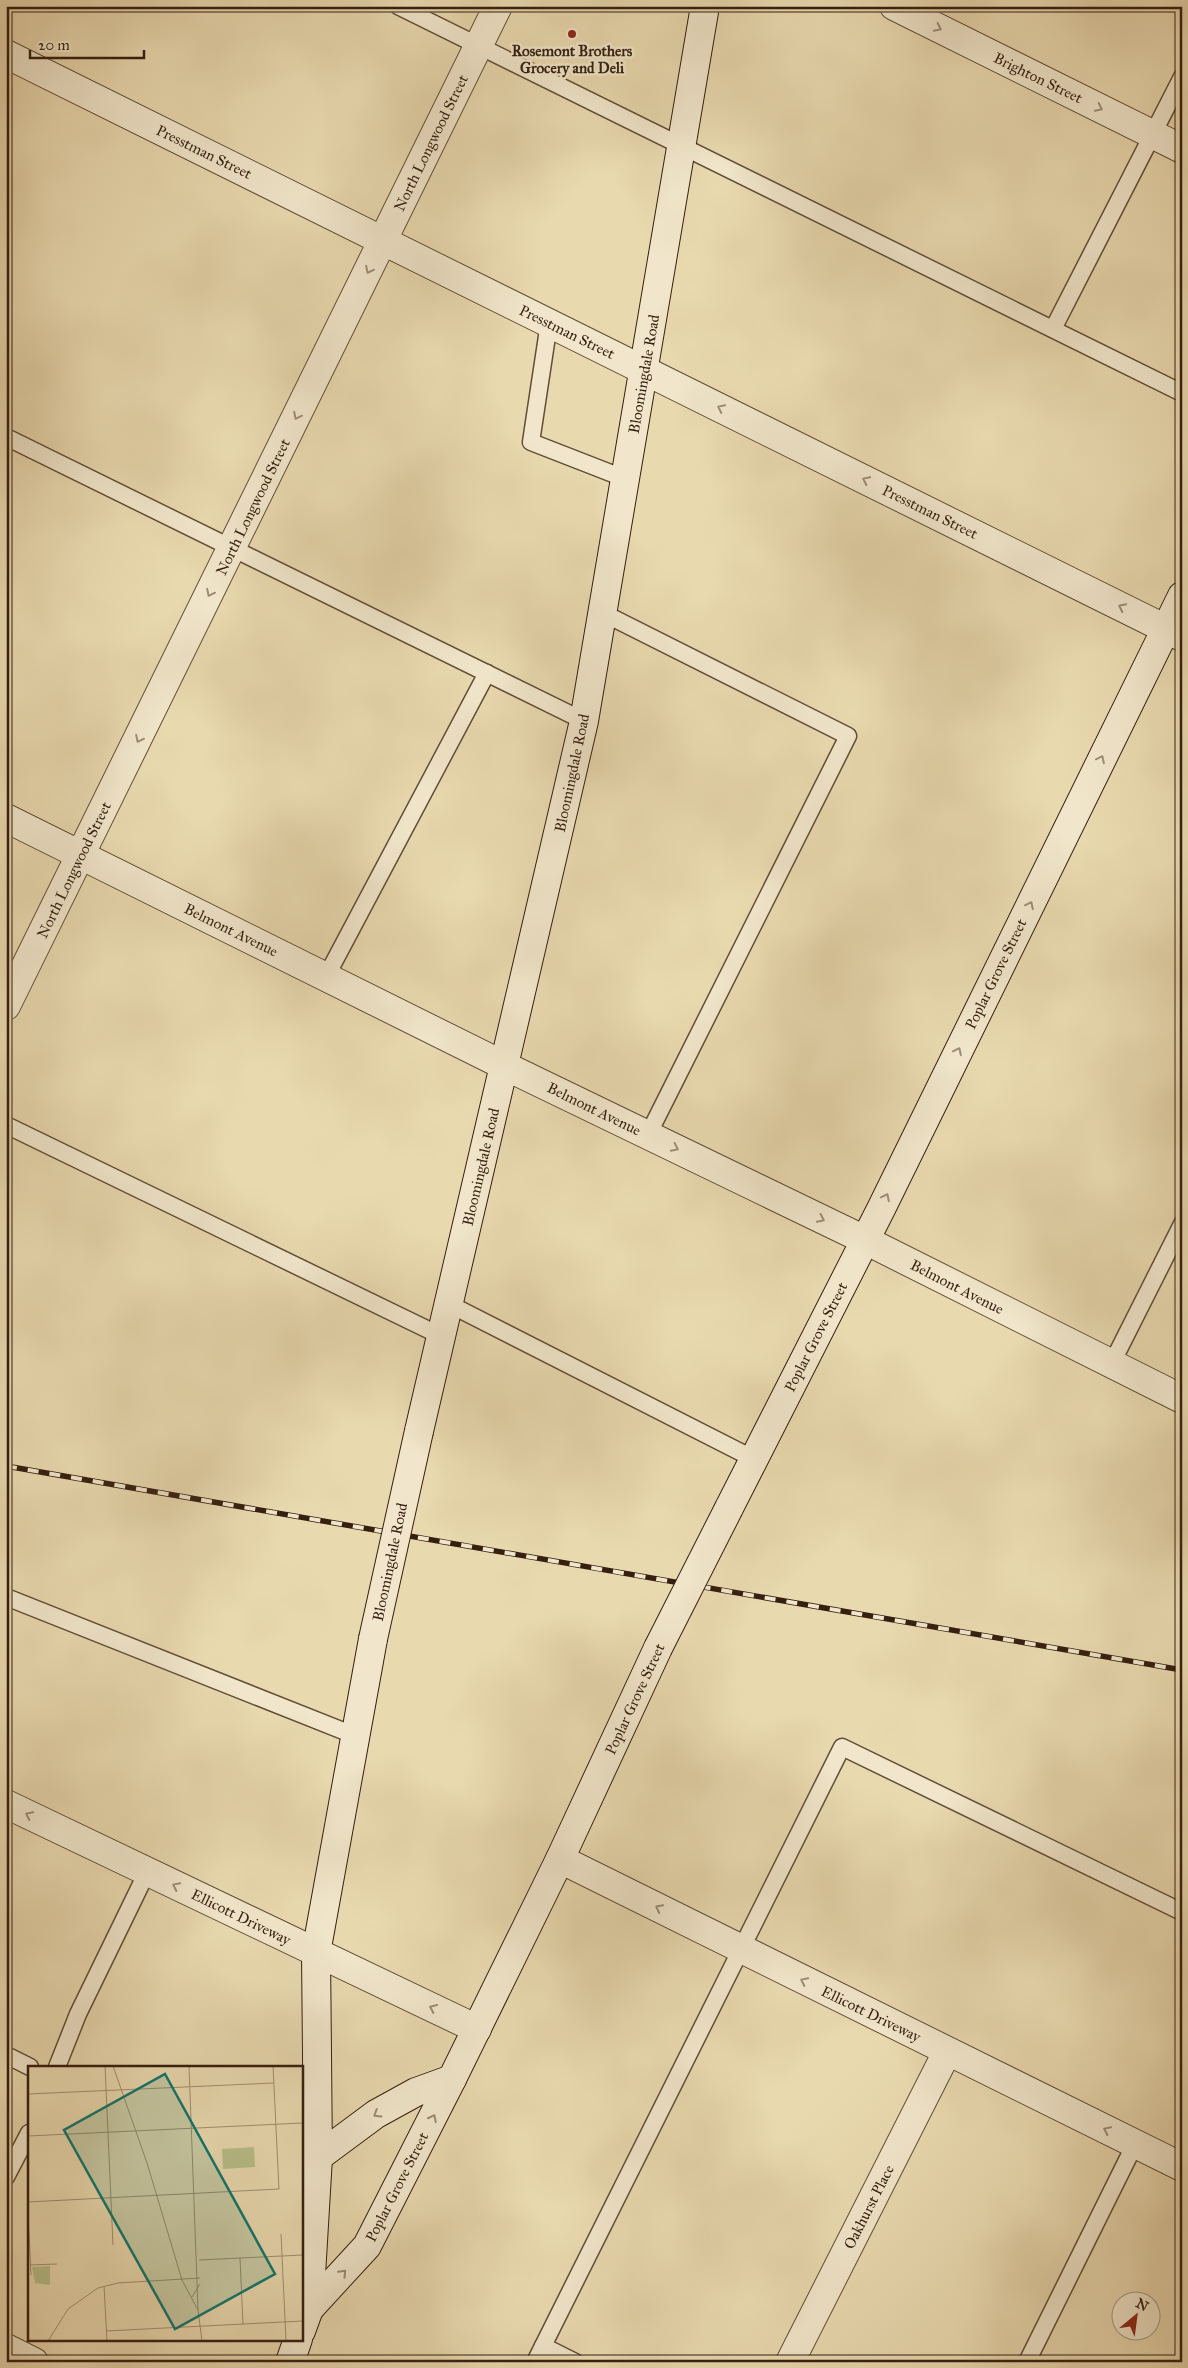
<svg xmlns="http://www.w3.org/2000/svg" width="1188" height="2368" font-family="'IM FELL Great Primer',serif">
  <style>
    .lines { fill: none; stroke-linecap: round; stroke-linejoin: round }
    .lane-casing { stroke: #624e38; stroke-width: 19 }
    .street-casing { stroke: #624e38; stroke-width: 30 }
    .secondary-casing { stroke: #351f11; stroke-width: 30 }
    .lane { stroke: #f1e6cb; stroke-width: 16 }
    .street { stroke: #f1e6cb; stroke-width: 28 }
    .secondary { stroke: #f1e6cb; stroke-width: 28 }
    .rail-casing { stroke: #351f11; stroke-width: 5.5 }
    .rail { stroke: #f1e6cb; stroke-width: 4; stroke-dasharray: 11; stroke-linecap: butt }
    .secondary-bridge-casing { stroke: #351f11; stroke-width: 30; stroke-linecap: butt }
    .secondary-bridge { stroke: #f1e6cb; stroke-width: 28 }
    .oneway { stroke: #9c8c77 }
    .poi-dot { fill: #8f2418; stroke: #f1e6cb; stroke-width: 2 }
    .labels { text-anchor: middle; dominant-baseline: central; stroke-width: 5; stroke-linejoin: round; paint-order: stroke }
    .poi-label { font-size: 15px; font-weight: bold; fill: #351f11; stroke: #f1e6cb }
    .street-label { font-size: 15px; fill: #351f11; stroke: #f1e6cb }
    .inset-road { fill: none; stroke: #a18f70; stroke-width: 1 }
    .view { fill: #0f766e; fill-opacity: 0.15; stroke: #0f766e; stroke-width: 2.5 }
    .inset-edge { fill: none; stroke: #351f11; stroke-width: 2.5 }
  </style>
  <rect width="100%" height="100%" fill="#e9d9af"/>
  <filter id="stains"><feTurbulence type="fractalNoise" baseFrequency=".004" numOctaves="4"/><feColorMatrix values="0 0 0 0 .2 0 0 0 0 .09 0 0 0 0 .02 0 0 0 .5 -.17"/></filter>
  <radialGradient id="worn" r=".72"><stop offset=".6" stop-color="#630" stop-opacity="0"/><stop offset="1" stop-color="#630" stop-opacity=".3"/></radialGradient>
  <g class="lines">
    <g class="lane-casing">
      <g id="lane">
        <polyline points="398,6 1182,393"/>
        <polyline points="549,323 531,442 626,479"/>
        <polyline points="1053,329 1182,77"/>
        <polyline points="6,437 584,721"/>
        <polyline points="603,613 848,736 648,1135"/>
        <polyline points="326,977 487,673"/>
        <polyline points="6,1125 441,1336"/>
        <polyline points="449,1304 754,1459"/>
        <polyline points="1111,1365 1182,1224"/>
        <polyline points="6,1597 356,1736"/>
        <polyline points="6,2055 30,2067"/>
        <polyline points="57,2067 78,2014 147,1872"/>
        <polyline points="6,2177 29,2133"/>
        <polyline points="543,2346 575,2362"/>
        <polyline points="535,2362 842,1747 1182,1912"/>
        <polyline points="1027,2362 1135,2144"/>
      </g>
    </g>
    <g class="street-casing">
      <g id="street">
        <polyline points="894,6 1182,149"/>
        <polyline points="6,54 1182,637"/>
        <polyline points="6,818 505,1066 865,1240 1182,1399"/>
        <polyline points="6,1006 498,6"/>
        <polyline points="6,1804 477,2029"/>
        <polyline points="560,1859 1182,2167"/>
        <polyline points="6,2348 34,2362"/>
        <polyline points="790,2362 947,2052"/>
      </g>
    </g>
    <g class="secondary-casing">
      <g id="secondary">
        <polyline points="419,1431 584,721 705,6"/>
        <polyline points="729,1508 881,1209 1182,596"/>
        <polyline points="318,2157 376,2114 416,2092 452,2079"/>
        <polyline points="309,2309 367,2246 452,2079 560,1859 658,1648"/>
        <polyline points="301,2331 309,2309 318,2157 316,1953 373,1639"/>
        <polyline points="290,2362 298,2339"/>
      </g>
    </g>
    <use href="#lane" class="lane"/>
    <use href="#street" class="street"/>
    <use href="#secondary" class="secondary"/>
    <g class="rail-casing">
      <polyline id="rail" points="6,1466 1182,1670"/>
    </g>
    <use href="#rail" class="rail"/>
    <g class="secondary-bridge-casing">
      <g id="secondary-bridge">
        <polyline points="373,1639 419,1431"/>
        <polyline points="658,1648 729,1508"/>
      </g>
    </g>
    <use href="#secondary-bridge" class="secondary-bridge"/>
  </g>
  <defs><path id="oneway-chevron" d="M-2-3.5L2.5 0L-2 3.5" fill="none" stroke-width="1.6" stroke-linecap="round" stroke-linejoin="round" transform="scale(1.25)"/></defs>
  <g class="oneway">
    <use href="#oneway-chevron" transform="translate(938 28) rotate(26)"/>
    <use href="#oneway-chevron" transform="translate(1099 108) rotate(26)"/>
    <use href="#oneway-chevron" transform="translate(369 270) rotate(116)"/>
    <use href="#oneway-chevron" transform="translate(721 408) rotate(-154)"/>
    <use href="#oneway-chevron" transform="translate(297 416) rotate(116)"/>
    <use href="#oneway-chevron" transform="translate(866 480) rotate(-154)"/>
    <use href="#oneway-chevron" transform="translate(210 593) rotate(116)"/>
    <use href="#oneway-chevron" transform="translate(1122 607) rotate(-154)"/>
    <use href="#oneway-chevron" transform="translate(139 739) rotate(116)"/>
    <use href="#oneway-chevron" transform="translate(1101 759) rotate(-64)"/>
    <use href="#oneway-chevron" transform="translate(1030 905) rotate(-64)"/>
    <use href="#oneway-chevron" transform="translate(958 1051) rotate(-64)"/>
    <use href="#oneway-chevron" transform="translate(675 1148) rotate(26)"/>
    <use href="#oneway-chevron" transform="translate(886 1197) rotate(-64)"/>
    <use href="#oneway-chevron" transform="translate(821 1219) rotate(26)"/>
    <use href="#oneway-chevron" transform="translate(29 1815) rotate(-154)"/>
    <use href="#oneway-chevron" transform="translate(176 1886) rotate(-154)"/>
    <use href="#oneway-chevron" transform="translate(659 1908) rotate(-153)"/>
    <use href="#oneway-chevron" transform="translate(804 1981) rotate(-154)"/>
    <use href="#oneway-chevron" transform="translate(433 2008) rotate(-155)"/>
    <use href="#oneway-chevron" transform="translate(377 2114) rotate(148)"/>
    <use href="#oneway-chevron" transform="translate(433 2118) rotate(-63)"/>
    <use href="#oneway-chevron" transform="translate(1107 2130) rotate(-154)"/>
    <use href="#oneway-chevron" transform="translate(343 2273) rotate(-47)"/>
  </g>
  <circle class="poi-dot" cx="572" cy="34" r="5"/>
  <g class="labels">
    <g class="poi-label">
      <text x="572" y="51">Rosemont Brothers<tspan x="572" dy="17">Grocery and Deli</tspan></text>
    </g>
    <g class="street-label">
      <text transform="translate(1038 78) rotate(26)">Brighton Street</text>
      <text transform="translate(431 143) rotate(-64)">North Longwood Street</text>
      <text transform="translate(204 152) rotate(26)">Presstman Street</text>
      <text transform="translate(567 332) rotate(26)">Presstman Street</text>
      <text transform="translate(644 374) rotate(-80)">Bloomingdale Road</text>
      <text transform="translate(253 507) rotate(-64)">North Longwood Street</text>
      <text transform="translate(930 512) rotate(26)">Presstman Street</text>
      <text transform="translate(572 773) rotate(-78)">Bloomingdale Road</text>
      <text transform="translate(74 870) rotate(-64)">North Longwood Street</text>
      <text transform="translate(231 930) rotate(26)">Belmont Avenue</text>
      <text transform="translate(996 974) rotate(-64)">Poplar Grove Street</text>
      <text transform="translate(594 1109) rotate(26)">Belmont Avenue</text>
      <text transform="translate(481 1167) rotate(-77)">Bloomingdale Road</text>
      <text transform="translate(957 1287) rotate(27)">Belmont Avenue</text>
      <text transform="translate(816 1337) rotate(-63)">Poplar Grove Street</text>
      <text transform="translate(390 1562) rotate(-78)">Bloomingdale Road</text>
      <text transform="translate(635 1699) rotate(-65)">Poplar Grove Street</text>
      <text transform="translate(241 1917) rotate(26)">Ellicott Driveway</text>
      <text transform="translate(871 2014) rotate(26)">Ellicott Driveway</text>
      <text transform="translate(397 2187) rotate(-63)">Poplar Grove Street</text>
      <text transform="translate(869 2207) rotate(-63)">Oakhurst Place</text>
    </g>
  </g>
  <g transform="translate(28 2066)">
    <rect width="275" height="275" fill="#e9d9af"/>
    <path d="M226 81 227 101 195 103 194 83Z" fill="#b7bf8a"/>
    <path d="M22 200V219L7 217 4 201Z" fill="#b7bf8a"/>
    <path class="inset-road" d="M77 0 85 179M85 0 119 97 154 214 170 244 174 275M161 0 170 244M0 28 246 17M0 70 275 57M0 136 251 123 245 0M0 146 3 209M253 168 258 275M212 192 215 258M171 194 275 189M2 199 29 198M76 220 79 275M164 231 172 218M78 265 275 255M20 275 40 243 70 222 90 217 172 212"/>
    <path class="view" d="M137 8 247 208 147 263 36 64Z"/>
    <rect width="275" height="275" class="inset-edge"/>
  </g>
  <rect width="1188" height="2368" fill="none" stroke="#e9d9af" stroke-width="25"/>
  <rect x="8" y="8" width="1173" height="2353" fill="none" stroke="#351f11" stroke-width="2.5"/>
  <rect x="12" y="12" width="1163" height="2343" fill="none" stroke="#351f11"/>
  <g transform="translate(1136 2316) rotate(29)"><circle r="24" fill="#f1e6cb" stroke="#a69681"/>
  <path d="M0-4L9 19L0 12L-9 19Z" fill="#8f2418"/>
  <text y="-8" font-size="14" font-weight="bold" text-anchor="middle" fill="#351f11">N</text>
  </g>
  <path d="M30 50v8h114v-8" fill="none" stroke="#351f11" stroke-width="2.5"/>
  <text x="38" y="50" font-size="15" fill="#351f11" stroke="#f1e6cb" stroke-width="4" paint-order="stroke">20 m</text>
  <rect width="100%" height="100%" filter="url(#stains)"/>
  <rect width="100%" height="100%" fill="url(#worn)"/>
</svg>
